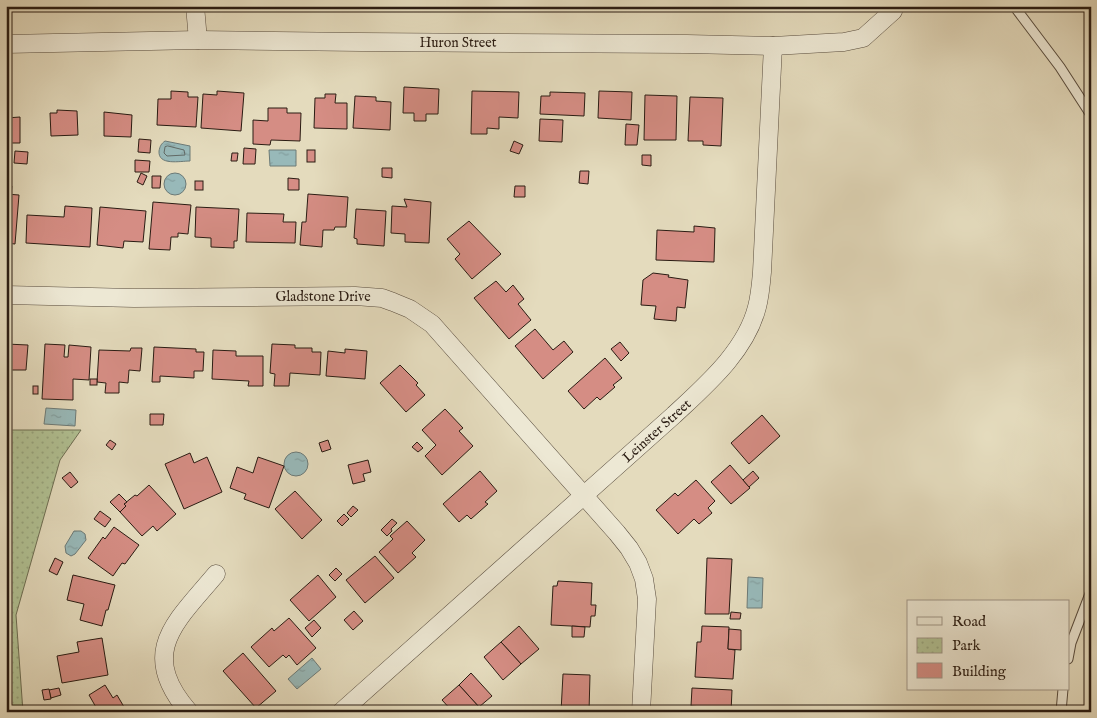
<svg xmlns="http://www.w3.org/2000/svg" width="1097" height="718" font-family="'IM FELL English',serif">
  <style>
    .park { fill: url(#park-dots); stroke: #6e6e53 }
    .water { fill: url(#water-ripples); stroke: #6c7a77 }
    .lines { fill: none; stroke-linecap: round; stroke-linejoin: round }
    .shore { stroke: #616a66; stroke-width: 1 }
    .building { fill: #d58d84; stroke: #2a1c13 }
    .service-casing { stroke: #584c3e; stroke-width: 11 }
    .minor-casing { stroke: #584c3e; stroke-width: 19 }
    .service { stroke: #ede8d4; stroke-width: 9 }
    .minor { stroke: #ede8d4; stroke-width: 18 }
    .labels { text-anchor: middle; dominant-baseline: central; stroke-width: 4; stroke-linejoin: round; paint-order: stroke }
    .street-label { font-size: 14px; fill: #2a1c13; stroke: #ede8d4 }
  </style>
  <defs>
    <pattern id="park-dots" width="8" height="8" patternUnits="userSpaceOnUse" patternTransform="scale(1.25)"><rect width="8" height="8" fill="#b1c193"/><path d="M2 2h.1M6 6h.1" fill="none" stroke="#98a57e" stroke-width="1.8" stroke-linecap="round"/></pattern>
    <pattern id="water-ripples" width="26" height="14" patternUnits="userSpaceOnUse" patternTransform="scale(1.25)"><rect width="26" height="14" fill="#98b9b9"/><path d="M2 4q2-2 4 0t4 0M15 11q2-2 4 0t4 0" fill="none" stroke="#839e9e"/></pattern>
  </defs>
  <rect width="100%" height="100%" fill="#e4dbbd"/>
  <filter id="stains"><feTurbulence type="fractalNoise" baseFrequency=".004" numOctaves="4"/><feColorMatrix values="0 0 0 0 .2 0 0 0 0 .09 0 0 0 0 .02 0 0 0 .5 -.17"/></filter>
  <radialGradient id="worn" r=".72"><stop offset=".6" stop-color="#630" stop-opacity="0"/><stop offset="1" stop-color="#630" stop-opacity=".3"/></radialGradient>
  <polygon class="park" points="6,430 81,430 60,460 16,615 23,712 6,712"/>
  <g class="water">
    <path d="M165 141 190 146V161C180 161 158 166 159 151 160 146 161 144 165 141Z"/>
    <polygon points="269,150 296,150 296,166 270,166"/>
    <circle cx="175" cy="184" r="11"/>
    <polygon points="46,408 76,410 75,426 44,424"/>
    <circle cx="296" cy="464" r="12"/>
    <polygon points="74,531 81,531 85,534 86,540 75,554 71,556 66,553 65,546"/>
    <polygon points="748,577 763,578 762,608 747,608"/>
    <polygon points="312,658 321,669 297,689 288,679"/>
  </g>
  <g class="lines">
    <polygon class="shore" points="168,146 184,150 185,155 167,156 164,153 165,147"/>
  </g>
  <g class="building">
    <polygon points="404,87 439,89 438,114 426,114 426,121 414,121 414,113 403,113"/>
    <polygon points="171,91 188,92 188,97 198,97 196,127 157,125 158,99 171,99"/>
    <polygon points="217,91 244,93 241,131 201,128 203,94 217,95"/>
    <polygon points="472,91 519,92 518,118 499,117 499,129 487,128 487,134 471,134"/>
    <polygon points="599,91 632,92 631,120 598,118"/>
    <polygon points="550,92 585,93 584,116 540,114 541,96 550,96"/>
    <polygon points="325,94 336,94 335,103 347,103 347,129 314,128 315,98 325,98"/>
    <polygon points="645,95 677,96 676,140 644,140"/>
    <polygon points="355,96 376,97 376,101 391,102 390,130 353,128"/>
    <polygon points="690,97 723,98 721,146 703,145 703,141 688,141"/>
    <polygon points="268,108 287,108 287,113 301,113 300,141 271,140 270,145 253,144 253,120 268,121"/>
    <polygon points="57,110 77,111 78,135 51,136 50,113 57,113"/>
    <polygon points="104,112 132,115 131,137 104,136"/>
    <polygon points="20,117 20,143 6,143 6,118"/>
    <polygon points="540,119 563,120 562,142 539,141"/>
    <polygon points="626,124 639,125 637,145 625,145"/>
    <polygon points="139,139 151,140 150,153 138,152"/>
    <polygon points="514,141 523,145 519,154 510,151"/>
    <polygon points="244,148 256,149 255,164 243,164"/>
    <rect x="307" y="150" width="8" height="12"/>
    <polygon points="15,151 28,152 27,164 14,163"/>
    <polygon points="232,153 238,153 237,161 231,161"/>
    <polygon points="642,155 651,155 651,166 642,165"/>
    <polygon points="135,160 150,161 149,172 135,172"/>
    <polygon points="382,168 392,168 392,178 382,177"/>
    <polygon points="580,171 589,171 588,184 579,183"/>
    <polygon points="141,173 147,176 143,185 137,182"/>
    <polygon points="152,176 161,176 160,188 152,188"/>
    <polygon points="288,178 299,179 299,190 288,190"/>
    <rect x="195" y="181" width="8" height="9"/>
    <polygon points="6,185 12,186 11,195 6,194"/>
    <polygon points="515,186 525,186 525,197 514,197"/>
    <polygon points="6,194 19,195 15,244 6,243"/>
    <polygon points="308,194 348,197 346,227 335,227 334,230 323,230 322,247 300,245 302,222 306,222"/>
    <polygon points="404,199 431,202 429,243 405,242 405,234 391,233 392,206 407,207"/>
    <polygon points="153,202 191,205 188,234 178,233 178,237 171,237 170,250 149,249"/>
    <polygon points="65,206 92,208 90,247 26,243 27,215 64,217"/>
    <polygon points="100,207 146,211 143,242 124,241 123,248 97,245"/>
    <polygon points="196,207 239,209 237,241 234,241 234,248 211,247 211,238 195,237"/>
    <polygon points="356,209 386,211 384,246 357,244 357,239 354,238"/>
    <polygon points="247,213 284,214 283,222 296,222 295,243 246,242"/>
    <polygon points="469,221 501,254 472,279 455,259 460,254 447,239"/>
    <polygon points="694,226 715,228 714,262 656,260 657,230 694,232"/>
    <polygon points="653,273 669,275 668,277 688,280 685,308 677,307 676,321 654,319 656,306 641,305 643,280"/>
    <polygon points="496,281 506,292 513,285 524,299 518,304 531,320 509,339 474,298"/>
    <polygon points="535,329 553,350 564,341 573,352 543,379 515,346"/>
    <polygon points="620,342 629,353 621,361 611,349"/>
    <polygon points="6,344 28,345 26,370 8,370 7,401"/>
    <polygon points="45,344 65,345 64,357 68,357 69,345 91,347 89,380 73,379 73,400 42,399"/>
    <polygon points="272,344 295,345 295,348 312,348 312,352 321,352 320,375 290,373 289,386 274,386 275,374 270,373"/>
    <polygon points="154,347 196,349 196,352 204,352 203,371 194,371 194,378 160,376 160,382 152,382"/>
    <polygon points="131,348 142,348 140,371 129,370 128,383 119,382 119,393 105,393 106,383 97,382 99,350 130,351"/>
    <polygon points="345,349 367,351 365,379 326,376 328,351 345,353"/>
    <polygon points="213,350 236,351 236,356 263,356 263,386 248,386 249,381 212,379"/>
    <polygon points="605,358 622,378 613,385 615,387 600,400 597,397 584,409 568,391"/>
    <polygon points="400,365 418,383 416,385 425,395 406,412 380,383"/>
    <rect x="90" y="379" width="7" height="6"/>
    <rect x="33" y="386" width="5" height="8"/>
    <polygon points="445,409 463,428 459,431 473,446 442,475 425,456 436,445 422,430"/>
    <polygon points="150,414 164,414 163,425 150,425"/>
    <polygon points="762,415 780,436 749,464 731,443"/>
    <polygon points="110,440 116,444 112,450 106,445"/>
    <polygon points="328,440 331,449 322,452 319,443"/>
    <polygon points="417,442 423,448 418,452 412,447"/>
    <polygon points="190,453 194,463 207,457 222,492 184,509 165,464"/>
    <polygon points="258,457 284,466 269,508 244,499 246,494 230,488 237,467 253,473"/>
    <polygon points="368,460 371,472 363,474 365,481 353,484 348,465"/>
    <polygon points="730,465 750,488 731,504 711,482"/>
    <polygon points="480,471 497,491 485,502 488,504 471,519 467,515 459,522 443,504"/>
    <polygon points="753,471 759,478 749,487 743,480"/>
    <polygon points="70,472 78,482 71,488 62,478"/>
    <polygon points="696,480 715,501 708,508 712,513 699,524 694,519 678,534 656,510 675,493 678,496"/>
    <polygon points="149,485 176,514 157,531 153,526 142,536 120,512 126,506 124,504 135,495 137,496"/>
    <polygon points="295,491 322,520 302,539 275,509"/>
    <polygon points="119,494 127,502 124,504 126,506 120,512 110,502"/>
    <polygon points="353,506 358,510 351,517 347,513"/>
    <polygon points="100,511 111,519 105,527 94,519"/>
    <polygon points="344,514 349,519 342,526 337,521"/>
    <polygon points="392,519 397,523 391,529 392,531 387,536 381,530"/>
    <polygon points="407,521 425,540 412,553 416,557 398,573 379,552 393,539 390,536"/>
    <polygon points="114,527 139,545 125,564 122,563 113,576 88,558 103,537 105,539"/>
    <polygon points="375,556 394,578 365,603 346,580"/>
    <polygon points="55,558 63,562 57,575 49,571"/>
    <polygon points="707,558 732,559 729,614 705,614"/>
    <polygon points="336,568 342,574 335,581 329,575"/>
    <polygon points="73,575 115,585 108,610 106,610 102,626 80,620 84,604 67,600"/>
    <polygon points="318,575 336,597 309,621 290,600"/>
    <polygon points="558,581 592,583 591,605 596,605 595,616 591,616 590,627 551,625 553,586 557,586"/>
    <polygon points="354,611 363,621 353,630 344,620"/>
    <polygon points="731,612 741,613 740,619 730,619"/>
    <polygon points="289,618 316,648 297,665 289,655 286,658 283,655 269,667 251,647 272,628 274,631"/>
    <polygon points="314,620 321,628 312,637 305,628"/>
    <polygon points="519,626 539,649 521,664 501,642"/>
    <polygon points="572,626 585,627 584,637 572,637"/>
    <polygon points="702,626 729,627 728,649 735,650 733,679 695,677 697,642 701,642"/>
    <polygon points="729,629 741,630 741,650 728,649"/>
    <polygon points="102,638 108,675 62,683 57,656 79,652 77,642"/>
    <polygon points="501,642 521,664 503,680 484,657"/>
    <polygon points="243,653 276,691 256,708 223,671"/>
    <polygon points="471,673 492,696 479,707 459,685"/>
    <polygon points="563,674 590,675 589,712 561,712"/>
    <polygon points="105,685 113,698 117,695 127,712 93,712 97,709 89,695"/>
    <polygon points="459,685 479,707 483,712 453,712 442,700"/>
    <polygon points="59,688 61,695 51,698 49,690"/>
    <polygon points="692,688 732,690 731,712 702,712 702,707 691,706"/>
    <polygon points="49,689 51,699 44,700 42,690"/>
  </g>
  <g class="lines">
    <g class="service-casing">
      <g id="service">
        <polyline points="1014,6 1060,67 1091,115"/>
        <polyline points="1068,659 1071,643 1091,591"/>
        <polyline points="1061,712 1063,689"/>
      </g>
    </g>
    <g class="minor-casing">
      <g id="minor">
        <polyline points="195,6 198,40"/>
        <polyline points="6,44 198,40 361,42 687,44 773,46 844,42 863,38 893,11 895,6"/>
        <polyline points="6,295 134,298 355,296 382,298 393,302 410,309 432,324 617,533 629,548 638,563 644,579 647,599 641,712"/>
        <path d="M189 712C137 652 176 622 216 574"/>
        <path d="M341 712 674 415C706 385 746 351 757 307 760 296 761 284 762 272L773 46"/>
      </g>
    </g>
    <use href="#service" class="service"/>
    <use href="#minor" class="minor"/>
  </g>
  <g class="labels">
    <g class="street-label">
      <text x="458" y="43">Huron Street</text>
      <text x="323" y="297">Gladstone Drive</text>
      <text transform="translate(657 431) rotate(-42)">Leinster Street</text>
    </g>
  </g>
  <rect width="1097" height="718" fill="none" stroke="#e4dbbd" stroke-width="25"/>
  <rect x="8" y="8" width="1082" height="703" fill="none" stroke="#2a1c13" stroke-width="2.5"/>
  <rect x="12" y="12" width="1072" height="693" fill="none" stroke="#2a1c13"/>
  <rect x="907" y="600" width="162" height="90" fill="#ede8d4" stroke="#9f9687"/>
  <rect x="917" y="617" width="25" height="8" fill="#ede8d4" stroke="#9f9687"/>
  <text x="952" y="626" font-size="15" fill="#2a1c13">Road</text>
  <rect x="917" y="638" width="25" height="15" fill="url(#park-dots)" stroke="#9f9687"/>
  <text x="952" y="650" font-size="15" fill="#2a1c13">Park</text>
  <rect x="917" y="663" width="25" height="15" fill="#d58d84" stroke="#9f9687"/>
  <text x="952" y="676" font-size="15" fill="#2a1c13">Building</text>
  <rect width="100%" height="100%" filter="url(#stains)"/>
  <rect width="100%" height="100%" fill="url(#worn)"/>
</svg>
